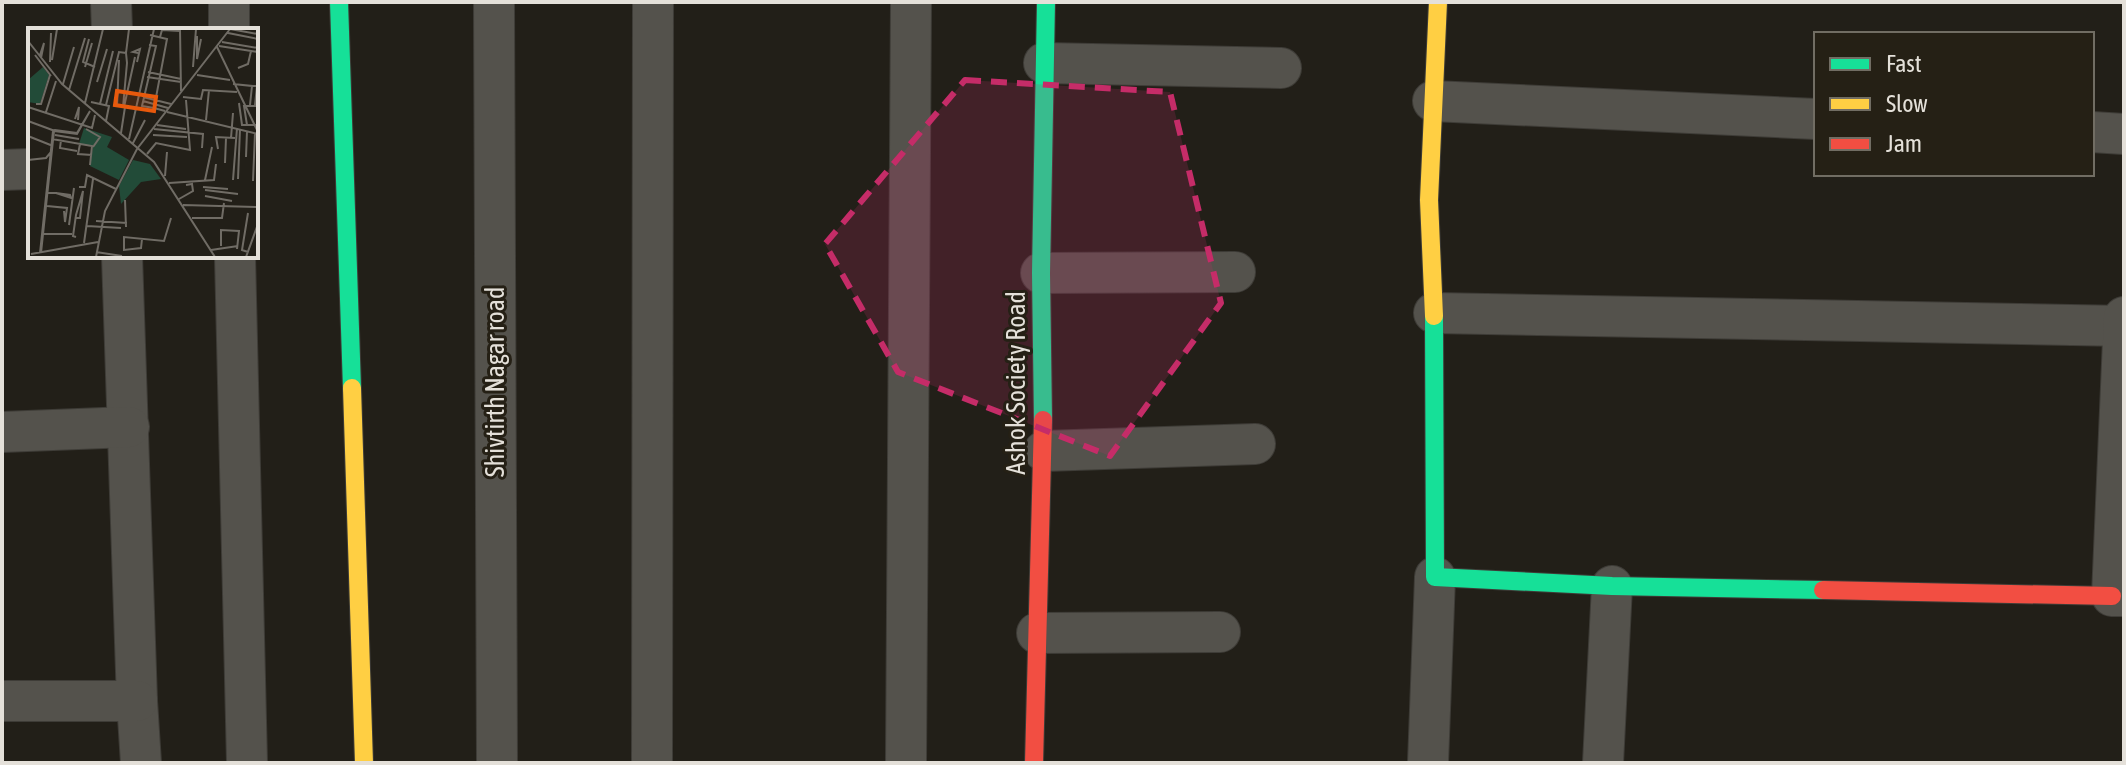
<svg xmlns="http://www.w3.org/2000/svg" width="2126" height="765" font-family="'Asap Condensed',sans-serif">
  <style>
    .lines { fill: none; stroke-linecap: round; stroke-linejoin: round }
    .street-casing { stroke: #3e3c37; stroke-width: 42 }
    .fast-casing { stroke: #3e3c37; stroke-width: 20 }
    .slow-casing { stroke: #3e3c37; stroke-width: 20 }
    .jam-casing { stroke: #3e3c37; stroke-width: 20 }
    .street { stroke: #54524c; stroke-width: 40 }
    .fast { stroke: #16e098; stroke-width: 18 }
    .slow { stroke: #ffcf43; stroke-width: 18 }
    .jam { stroke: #f24e42; stroke-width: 18 }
    .marked { fill: #c52c68; fill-opacity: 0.2; stroke: #c52c68; stroke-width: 6; stroke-dasharray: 16 10; stroke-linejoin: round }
    .labels { text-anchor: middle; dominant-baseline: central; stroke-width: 6; stroke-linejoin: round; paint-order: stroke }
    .street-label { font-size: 26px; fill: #e4e0d9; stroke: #252015 }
    .inset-road { fill: none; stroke: #706c65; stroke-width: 2 }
    .view { fill: #e8590c; fill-opacity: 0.15; stroke: #e8590c; stroke-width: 4 }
    .inset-edge { fill: none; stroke: #e4e0d9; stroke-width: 4 }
  </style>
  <rect width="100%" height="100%" fill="#221f18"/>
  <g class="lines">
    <g class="street-casing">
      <g id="street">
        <polyline points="111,2 112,30"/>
        <polyline points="229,2 229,30"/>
        <polyline points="494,2 497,763"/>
        <polyline points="1044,63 1281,68"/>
        <polyline points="1433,101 1816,119"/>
        <polyline points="2092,132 2124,134"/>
        <polyline points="2,170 30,169"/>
        <polyline points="122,256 137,701 141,763"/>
        <polyline points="235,256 247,763"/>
        <polyline points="1041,273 1235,272"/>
        <polyline points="1434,313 2124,326"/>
        <polyline points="2124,317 2112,596 2124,596"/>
        <polyline points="2,432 129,427"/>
        <polyline points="1044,451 1255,444"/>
        <polyline points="1037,633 1220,632"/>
        <polyline points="2,701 137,701"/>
        <polyline points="652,763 653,2"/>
        <polyline points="906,763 911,2"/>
        <polyline points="1428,763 1435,577"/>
        <polyline points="1603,763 1612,586"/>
      </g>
    </g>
    <g class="fast-casing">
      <g id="fast">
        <polyline points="339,2 352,388"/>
        <polyline points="1434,316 1435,577 1612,586 1823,590"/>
        <polyline points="1043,420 1041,273 1046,2"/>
      </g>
    </g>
    <g class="slow-casing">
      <g id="slow">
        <polyline points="1434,316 1429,200 1438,2"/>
        <polyline points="352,388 364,763"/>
      </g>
    </g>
    <g class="jam-casing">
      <g id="jam">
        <polyline points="1823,590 2112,596"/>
        <polyline points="1034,763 1043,420"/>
      </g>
    </g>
    <use href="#street" class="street"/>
    <use href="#fast" class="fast"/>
    <use href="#slow" class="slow"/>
    <use href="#jam" class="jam"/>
  </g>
  <path class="marked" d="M965 80 1170 92 1221 303 1110 456 898 372 825 244Z"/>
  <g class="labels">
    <g class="street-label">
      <text transform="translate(495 382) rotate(-90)">Shivtirth Nagar road</text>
      <text transform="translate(1016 383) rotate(-90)">Ashok Society Road</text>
    </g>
  </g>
  <g transform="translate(28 28)">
    <rect width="230" height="230" fill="#221f18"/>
    <path d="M15 39 21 47 12 76 0 74V52ZM56 100 84 109 79 119 101 132 91 152 62 138 65 118 51 116ZM105 132 122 136 133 151 113 154 93 176 91 158Z" fill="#224b38"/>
    <path class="inset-road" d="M152 1 153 63M202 1 230 6M200 5 230 11M122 7 139 11 126 80 137 83M169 8V31L173 11M132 9 134 2 152 3M61 11 55 34 67 39M0 13 34 56 126 134 187 229M194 14 230 20M121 17 128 18 114 78 126 80M191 18 230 24M189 19 230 104M98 25 101 1M7 27 23 48M12 27 16 15 13 30M24 32 29 1M22 34 23 5M109 34 112 21 105 24 110 25M57 39 64 15M165 39 168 1M210 40 220 36 223 23M120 44 153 51M169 47 202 52M119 49 153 54M69 54 79 21M35 56 46 19M205 56 224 58 222 77M224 58H229L227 77M41 62 57 10M115 69 143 76M155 69 173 71 175 62 209 64M115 73 140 80M63 74 81 78 78 93M57 75 75 1M211 75 214 97H229M8 76H13L22 47M72 76 85 23M78 77 91 24 98 25 99 35M89 78 91 32M0 79 64 100 67 87M95 79 99 35M96 79 107 29M18 84 28 53M139 84 230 106M47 91 51 79 50 92M178 92 181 62M0 93 27 103M129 97 158 101M219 97 216 78H230M58 101 72 109 65 119M126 101 175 106 174 120M93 105 97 79M27 107 51 111M125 107 159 109M0 108 25 118M203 110 205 85M24 111 64 118 62 137M101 111 126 1M33 112 32 120 49 123M105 115 117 92M52 116 50 126 64 127M190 121 188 109 207 110M119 126 128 115 162 122 158 72M218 129 219 103M0 132 18 130 23 124M197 135 198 110M137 148 139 124M210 151 212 101M177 152 184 119M205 152 209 100M225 153 227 105M141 155 186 152 188 136M51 159H57L59 147 88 161M175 159 200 161M177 162 210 166M20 165H28L42 167 43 170 28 165M177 168 204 173M151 171 165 163 164 156 158 157M97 172 98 199M155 177 230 179M19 178 39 180 37 194 36 183M48 190H52L55 163 48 187 45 208 48 209M164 190H194L196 175M68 193 99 195M41 197 46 160M59 198 93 200M15 206H44M114 211 113 220 96 222V209L136 213 143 190M56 215 65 151M193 218V202L211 203 209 221M183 222 210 218M68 224 94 228M220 224 214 222 220 185M12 225 25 103 27 102 49 105 62 83 49 106 26 103 13 225M3 226 70 214M68 229 77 183 109 121 202 1M218 229 230 196"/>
    <path class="view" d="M89 63 128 69 126 83 87 77Z"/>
    <rect width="230" height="230" class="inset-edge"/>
  </g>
  <rect width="2126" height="765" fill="none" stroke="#e4e0d9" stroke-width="8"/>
  <rect x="1814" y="32" width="280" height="144" fill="#252015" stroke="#716d63" stroke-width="2"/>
  <rect x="1830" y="58" width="40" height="12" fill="#16e098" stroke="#716d63" stroke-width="2"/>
  <text x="1886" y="72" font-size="24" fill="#e4e0d9">Fast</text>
  <rect x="1830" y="98" width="40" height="12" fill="#ffcf43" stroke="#716d63" stroke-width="2"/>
  <text x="1886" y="112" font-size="24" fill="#e4e0d9">Slow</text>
  <rect x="1830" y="138" width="40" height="12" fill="#f24e42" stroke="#716d63" stroke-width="2"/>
  <text x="1886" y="152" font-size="24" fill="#e4e0d9">Jam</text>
</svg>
